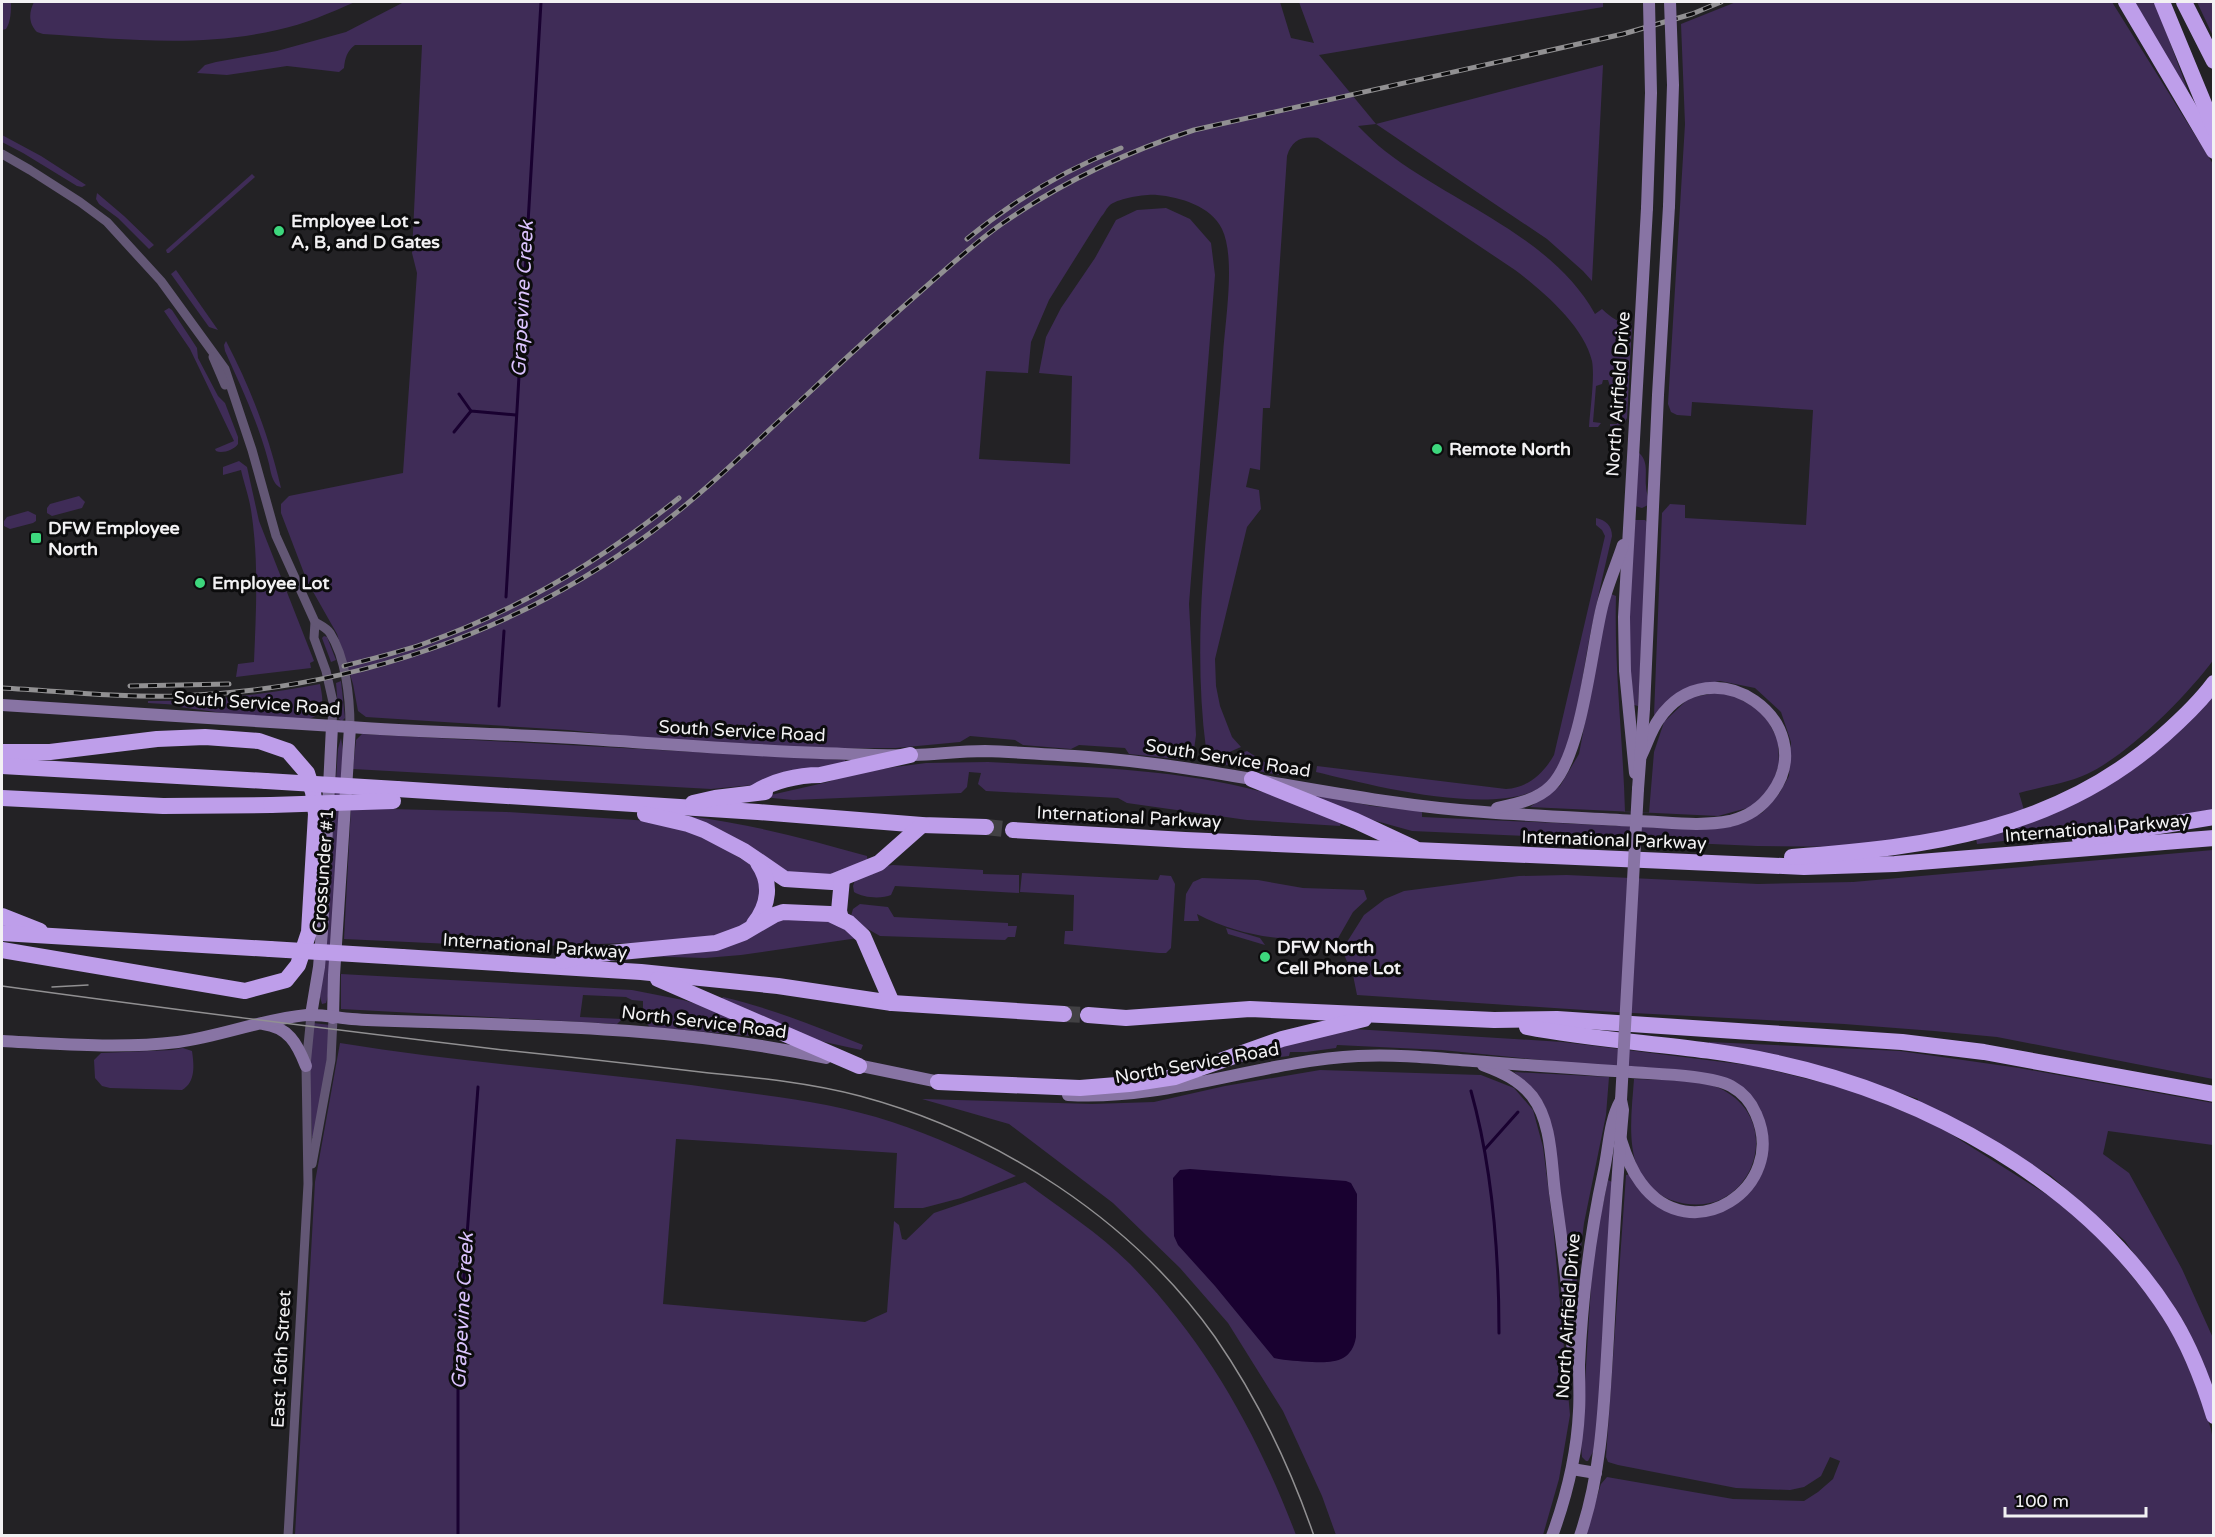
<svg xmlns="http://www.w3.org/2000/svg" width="2215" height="1537" font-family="'Varela Round',sans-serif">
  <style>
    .green { fill: #3f2c57 }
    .water { fill: #190130 }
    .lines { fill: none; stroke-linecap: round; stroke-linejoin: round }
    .stream { stroke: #190130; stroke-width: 3 }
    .highway-tunnel { stroke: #424144; stroke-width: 16; stroke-dasharray: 16 8; stroke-linecap: butt }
    .street { stroke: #635775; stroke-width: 9 }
    .secondary { stroke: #8874a4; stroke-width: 12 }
    .highway { stroke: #be9eea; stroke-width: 16 }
    .tram { stroke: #919092; stroke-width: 1.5 }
    .rail-casing { stroke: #919092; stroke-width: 5 }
    .rail { stroke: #0c0c0d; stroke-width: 3; stroke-dasharray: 9; stroke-linecap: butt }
    .secondary-bridge { stroke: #8874a4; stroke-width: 12 }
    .highway-bridge { stroke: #be9eea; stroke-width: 16 }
    .poi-dot { fill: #3dd77d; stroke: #0c0c0d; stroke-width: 2 }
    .labels { text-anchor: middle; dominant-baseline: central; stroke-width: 6; stroke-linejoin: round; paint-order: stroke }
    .poi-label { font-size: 18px; font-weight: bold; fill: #f2f1f3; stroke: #0c0c0d; text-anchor: start }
    .street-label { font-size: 18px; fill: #f2f1f3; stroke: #0c0c0d }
    .water-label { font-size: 20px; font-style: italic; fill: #dac2fd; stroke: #0c0c0d }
  </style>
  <rect width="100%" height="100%" fill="#232225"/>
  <g class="green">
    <path d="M2 2H11C11 11 11 21 6 29L2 30Z"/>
    <path d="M34 2H355C330 13 305 24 277 30 200 48 121 39 43 34L37 32C28 23 29 12 34 2Z"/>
    <path d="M404 2H1280L1291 38 1314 43 1299 2H1603V7L1319 55 1376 124 1603 65 1592 281 1583 271 1547 239 1376 124 1358 126C1367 135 1376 144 1385 151 1453 204 1552 236 1595 314L1602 309C1612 318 1618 323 1632 324L1627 418 1624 423 1616 428 1610 426V424H1617L1619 390 1611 389 1608 380H1603L1602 384 1596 386 1593 422 1601 423 1598 427H1589C1590 410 1595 377 1592 361 1584 326 1543 291 1515 270L1318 138C1301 136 1292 140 1287 156L1270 408H1263L1260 470 1250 468 1246 487 1259 490 1261 509 1247 527 1215 659 1216 686 1220 706 1232 737 1241 747 1220 756 1208 753 1206 749C1189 618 1214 486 1223 355 1225 322 1236 258 1222 229 1211 206 1180 197 1157 195 1145 194 1118 198 1109 206 1106 209 1104 214 1101 217L1049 300 1031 342 1028 373 986 371 979 459 1070 464 1072 376 1039 373 1046 337 1061 308 1095 258 1116 220 1137 210 1166 208 1190 219 1211 243 1215 275 1189 604 1196 735 1194 750 1187 755 1186 760 1129 754 1125 748 1079 745 1071 749 1023 745 1015 740 970 736 960 742 896 748H808L653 739 568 730 366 717 358 711 353 684 337 634 307 581 281 513V504L289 496 403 473 417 273 412 253 422 45H355C347 51 345 58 344 68L339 72 287 66 227 75 197 73 205 65 216 62 277 51 346 32Z"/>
    <path d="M1736 2H2112L2213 164 2214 659C2187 696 2128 755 2087 774 2068 783 2040 787 2019 793L2024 810 1953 833 1855 847 1757 846 1412 831 1351 814 1298 791 1372 806 1422 811V817L1666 828 1737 823 1762 813 1779 794 1789 776 1791 742 1781 712 1755 688 1720 681 1687 688 1654 715 1662 513 1670 504 1685 505V518L1806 525 1813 410 1692 402 1691 416 1677 415 1671 412 1668 404 1685 124 1681 24Z"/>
    <polygon points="2135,2 2155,2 2191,99"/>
    <polygon points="2197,2 2213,2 2213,36"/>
    <polygon points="2,135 41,156 86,185 82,187 77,186 23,153 2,142"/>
    <polygon points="252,174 255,177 169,253 167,253 166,250"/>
    <polygon points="97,193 124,216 154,245 149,249 118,218 99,204 96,199"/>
    <polygon points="176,270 218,330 209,327 171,274"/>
    <path d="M169 308 172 310 197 348 198 358 218 396 225 403 238 437V444C234 450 222 454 216 451L215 449 234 441 190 349 164 311Z"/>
    <path d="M226 341C251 389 269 436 281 488 271 483 271 470 268 460 258 422 241 387 225 351L224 345Z"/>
    <path d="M1638 452C1649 461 1645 473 1646 486 1646 494 1650 497 1648 505L1642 508 1635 506Z"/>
    <path d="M239 461 247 467 259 521 314 661 310 663 311 668 236 677 238 664 254 662C256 612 259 560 251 510 249 497 244 483 241 470L223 475V467Z"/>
    <polygon points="79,496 85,502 82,508 52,516 47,513 47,508 50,504"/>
    <polygon points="28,511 36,515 36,521 33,523 10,529 4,526 4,521 7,517"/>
    <path d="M1596 518C1606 520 1612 526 1612 536 1605 566 1598 596 1592 626 1582 670 1580 717 1562 759 1559 765 1558 772 1554 776 1517 825 1368 784 1316 772L1317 766 1506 789C1529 787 1543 774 1554 755L1605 536 1602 530 1596 525Z"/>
    <path d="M1635 520H1645L1648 523 1638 706 1634 705C1626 643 1631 582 1635 520Z"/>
    <path d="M1611 594 1616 596C1614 668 1623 739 1625 812L1649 813 1654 752 1664 722 1689 698 1725 691 1763 712 1778 740 1779 764 1771 788 1751 807 1718 816 1530 807 1560 786 1579 754 1605 616Z"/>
    <polygon points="324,636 327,637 336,660 331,662 322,638"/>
    <polygon points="341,681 345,718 342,721 339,719 336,683"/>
    <path d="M320 684C323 699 326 714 309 719L237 715 180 707V705L148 703V701C206 701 263 695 320 684Z"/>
    <path d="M2213 690V809L2118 828 1977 844 1976 838C2032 817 2091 801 2139 765 2168 744 2191 716 2213 690Z"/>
    <polygon points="362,734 845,760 845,763 753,785 711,789 353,769 356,740"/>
    <polygon points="341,738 343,750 328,996 326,1003 322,1004 320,997 324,964 338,749"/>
    <polygon points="1247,751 1280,772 1279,775 1223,764 1223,760"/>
    <path d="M988 762C1080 767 1174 768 1263 792 1290 800 1315 811 1341 821L1340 826 1247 820 1127 803 1118 798 986 791 978 784 981 773 969 772 967 787 961 793 793 800 762 797 828 782 846 775 895 767 926 763Z"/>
    <polygon points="351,808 507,812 651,821 700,834 748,863 757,872 761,882 760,906 742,927 727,933 685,941 513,947 344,939"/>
    <path d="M688 816C751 824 806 839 867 856L868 863 839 877 782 874Z"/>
    <polygon points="2213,850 2213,1079 1997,1037 1934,1031 1844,1024 1614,1012 1357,995 1353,975 1342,950 1364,915 1385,899 1404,891 1519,876 1567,875 1758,884 1853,882"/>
    <path d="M893 865 983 870V874L1019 875V893L895 886 891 895C882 899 863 898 854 892L853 886 855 880 886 866Z"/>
    <polygon points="1022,873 1158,880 1160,875 1171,876 1175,884 1171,948 1166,953 1159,953 1064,944 1065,931 1073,931 1074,895 1020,892"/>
    <path d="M1202 878 1258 880 1303 888 1364 890 1367 899 1353 912 1337 940C1287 941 1243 938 1197 914L1199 921H1184L1186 894 1193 882Z"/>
    <polygon points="860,904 888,907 894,917 1008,923 1008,926 1017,926 1015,937 1008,937 1005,940 880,936 866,928 851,916 853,909"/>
    <polygon points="779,917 836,920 858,938 741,955 705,958 638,956 683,950"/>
    <polygon points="1226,928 1260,938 1265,945 1228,934"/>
    <polygon points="341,974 632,990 683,1000 721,1011 772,1035 771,1038 650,1027 643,1020 643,1001 632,1000 626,997 583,995 580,1017 622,1019 617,1024 341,1009"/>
    <path d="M723 997C771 1008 817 1027 863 1045L861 1050 811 1039 721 1000Z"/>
    <polygon points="313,1023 330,1025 326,1071 314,1137 312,1137 309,1056"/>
    <polygon points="1354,1029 1563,1042 1755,1066 1852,1090 1938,1126 2057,1201 2096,1232 2166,1318 2192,1374 2211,1429 2214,1447 2213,1535 1585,1535 1601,1484 1607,1477 1733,1499 1804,1501 1818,1492 1833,1479 1840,1461 1830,1457 1821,1476 1804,1487 1790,1490 1736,1488 1618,1465 1608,1462 1606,1457 1626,1175 1631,1174 1647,1197 1669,1210 1731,1206 1767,1145 1743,1090 1590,1065 1442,1050 1337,1045 1336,1048 1306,1052 1290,1052 1289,1056 1236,1062 1298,1040"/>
    <polygon points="1709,1042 1900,1051 2019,1068 2213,1103 2213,1145 2108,1131 2103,1154 2129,1173 2182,1269 2213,1338 2213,1389 2174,1311 2125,1241 2050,1175 1959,1124 1917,1105 1918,1099 1822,1067 1709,1045"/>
    <path d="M340 1043C456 1062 574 1070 691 1085 758 1095 827 1100 892 1122 935 1136 976 1155 1016 1176L961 1198 923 1208H894L897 1153 676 1139 663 1304 865 1322 887 1312 894 1221 899 1225 902 1239 906 1240 934 1213 1025 1182C1060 1208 1099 1233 1130 1264 1207 1343 1257 1433 1296 1535H295L315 1182Z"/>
    <path d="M183 1048 192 1051C194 1065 196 1082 182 1090L110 1088 102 1086 95 1078 94 1060 101 1053 172 1050Z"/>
    <polygon points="1320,1070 1481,1075 1514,1088 1533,1110 1543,1147 1553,1225 1570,1415 1559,1479 1543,1535 1336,1535 1322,1496 1283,1411 1228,1323 1180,1268 1113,1203 1009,1124 922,1099 1092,1104 1154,1102 1225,1086"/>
    <path d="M1514 1072 1609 1077 1606 1115 1584 1223 1575 1295 1571 1296 1553 1132C1545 1100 1540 1093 1514 1072Z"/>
    <path d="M1634 1079C1657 1080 1700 1079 1719 1088 1791 1121 1749 1228 1671 1200 1658 1195 1643 1182 1638 1169 1627 1142 1632 1108 1634 1079Z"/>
    <polygon points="1608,1180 1612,1182 1598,1423 1595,1448 1588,1461 1586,1461 1582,1457 1581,1445 1592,1271 1595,1242"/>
  </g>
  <path class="water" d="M1190 1169 1346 1181 1351 1183 1357 1194 1356 1337C1352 1362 1333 1363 1312 1362 1299 1361 1287 1361 1274 1358L1215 1286 1178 1245 1174 1236 1173 1178 1180 1170Z"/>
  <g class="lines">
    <g class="stream">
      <polyline points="459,394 471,411 516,415"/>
      <polyline points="454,432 471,411"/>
      <polyline points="506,597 541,2"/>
      <polyline points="499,706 504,631"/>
      <path d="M1471 1091C1493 1170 1499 1252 1499 1333"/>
      <polyline points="1485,1149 1518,1112"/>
      <polyline points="458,1536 458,1357 478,1087"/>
    </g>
    <g class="highway-tunnel">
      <polyline points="986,827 1013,830"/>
      <polyline points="1064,1014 1088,1015"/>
    </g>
    <g class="street">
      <polyline points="2,154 30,170 80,202 107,222 161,281 225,369 252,450 276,536 315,622 314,638 326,671 333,702 332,726"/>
      <polyline points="213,357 225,385"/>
      <path d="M315 622C320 625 327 628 330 633 346 658 350 698 350 727"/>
      <polyline points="312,1164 331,1060 333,1018"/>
      <polyline points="288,1536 308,1184 306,1066 311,1015"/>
    </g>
    <g class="secondary">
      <path d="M2 705C118 712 234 720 350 727 418 732 487 733 555 737 644 742 732 750 821 753 852 754 883 756 914 755 938 754 961 751 985 751 1020 752 1054 755 1088 757 1221 767 1351 803 1484 812 1535 816 1587 818 1638 821 1667 822 1701 827 1730 821 1747 817 1762 807 1772 793 1823 723 1712 642 1659 719 1651 730 1647 744 1641 756"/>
      <polyline points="1635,773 1625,671 1624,617 1647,208"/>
      <polyline points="1638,789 1644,709 1658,395 1669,206"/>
      <path d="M1497 808C1516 804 1537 800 1551 786 1582 755 1591 651 1602 607 1607 586 1616 566 1623 545"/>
      <polyline points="311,1015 319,967 322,931 332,726"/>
      <polyline points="333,1018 334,975 350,727"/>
      <path d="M263 1024C288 1027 297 1043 306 1066"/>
      <path d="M2 1041C60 1044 120 1049 178 1042 222 1036 263 1019 307 1015 322 1014 338 1018 352 1019 378 1021 404 1021 429 1022 563 1026 696 1030 826 1058"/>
      <polyline points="852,1064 944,1083"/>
      <path d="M1483 1065C1502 1072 1519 1080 1532 1096 1552 1122 1551 1162 1555 1193 1560 1228 1565 1262 1568 1297 1570 1320 1568 1343 1579 1364"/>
      <path d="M1068 1095C1167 1101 1260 1061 1358 1056 1396 1054 1435 1058 1473 1061 1526 1065 1578 1069 1631 1072 1655 1074 1711 1075 1731 1086 1742 1092 1751 1102 1756 1114 1789 1188 1691 1251 1641 1183 1631 1170 1626 1156 1621 1140"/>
      <polyline points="1572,1469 1596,1473"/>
      <path d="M1552 1536C1567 1495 1577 1454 1579 1411 1580 1396 1579 1380 1579 1365 1582 1299 1590 1234 1604 1170 1609 1147 1609 1121 1621 1100"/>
      <path d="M1580 1536C1602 1472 1604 1404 1608 1338 1612 1262 1616 1186 1623 1110L1621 1100"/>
    </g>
    <g class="highway">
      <polyline points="2126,2 2214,151"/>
      <polyline points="2162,2 2214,128"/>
      <polyline points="2184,2 2214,61"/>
      <polyline points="2,752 50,752 157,739 205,737 259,741 288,751 307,773 313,792 316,814 309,932 298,965 286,980 245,991 2,950"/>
      <polyline points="2,766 266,781"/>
      <polyline points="1252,779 1356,821 1414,848"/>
      <polyline points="397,789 758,812 922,825 986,827"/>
      <path d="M754 793C772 781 798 775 820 775L910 755"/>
      <polyline points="2,798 163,806 271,805"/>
      <polyline points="693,803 715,798 765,792"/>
      <polyline points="645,814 688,824 704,830 744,851 785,879 832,882 879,863 922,825"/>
      <polyline points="1013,830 1185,840 1804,867 1895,864 2214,838"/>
      <polyline points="2080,839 2214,817"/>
      <path d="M1792 857C1928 847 2057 831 2164 735 2182 719 2200 702 2214 683"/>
      <polyline points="2,916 40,931"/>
      <polyline points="841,919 839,911 842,879"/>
      <path d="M754 924C769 905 772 883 758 863"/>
      <polyline points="2,933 270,949"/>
      <polyline points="402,957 641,972 778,986 892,1003 1064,1014"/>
      <polyline points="563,961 589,955 716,943 743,933 774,915 783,912 830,914 849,923 863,936 892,1003"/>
      <polyline points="658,979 859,1066"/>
      <polyline points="1088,1015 1126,1018 1250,1009 1494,1020 1557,1019 1902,1042 1984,1052 2214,1094"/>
      <path d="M1527 1027C1608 1043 1692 1044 1773 1062 1924 1094 2084 1181 2169 1313 2189 1344 2203 1380 2214 1416"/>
      <polyline points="938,1082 1080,1088 1129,1084 1175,1077 1282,1039 1364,1019"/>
    </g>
    <g class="tram">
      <path d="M2 986C169 1009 336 1030 503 1050 572 1057 641 1065 709 1073 760 1078 811 1083 860 1096 998 1133 1132 1220 1215 1337 1257 1398 1290 1466 1314 1536"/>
      <polyline points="52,987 88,985"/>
    </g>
    <g class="rail-casing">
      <g id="rail">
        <path d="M967 239C1013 201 1064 170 1121 148"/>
        <path d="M344 666C370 659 397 653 423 644 517 611 602 560 679 498"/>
        <polyline points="130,686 229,684"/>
        <path d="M2 688C61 691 121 698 180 696 351 689 515 634 653 531 709 489 760 438 812 390 850 354 889 319 929 284 953 263 977 241 1003 223 1062 182 1126 152 1194 130L1623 34 1692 14 1721 2"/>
      </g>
    </g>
    <use href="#rail" class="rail"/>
    <g class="secondary-bridge">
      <polyline points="1669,206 1673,85 1670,2"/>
      <polyline points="1647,208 1651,93 1649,2"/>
      <polyline points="1621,1100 1638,789"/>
    </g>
    <g class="highway-bridge">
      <polyline points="266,781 397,789"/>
      <polyline points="271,805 393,801"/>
      <polyline points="270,949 402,957"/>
    </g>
  </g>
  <g class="poi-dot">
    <circle cx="279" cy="231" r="6"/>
    <circle cx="1437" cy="449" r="6"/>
    <rect x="30" y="532" width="12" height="12" rx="3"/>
    <circle cx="200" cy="583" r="6"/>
    <circle cx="1265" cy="957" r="6"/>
  </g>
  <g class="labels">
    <g class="poi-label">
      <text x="291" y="221">Employee Lot -<tspan x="291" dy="21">A, B, and D Gates</tspan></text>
      <text x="1449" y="449">Remote North</text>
      <text x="48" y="528">DFW Employee<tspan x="48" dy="21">North</tspan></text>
      <text x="212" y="583">Employee Lot</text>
      <text x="1277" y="947">DFW North<tspan x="1277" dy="21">Cell Phone Lot</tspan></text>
    </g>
    <g class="street-label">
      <text transform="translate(1618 394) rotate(-86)">North Airfield Drive</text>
      <text transform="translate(257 703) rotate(4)">South Service Road</text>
      <text transform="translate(742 731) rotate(3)">South Service Road</text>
      <text transform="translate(1228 758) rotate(9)">South Service Road</text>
      <text transform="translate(1129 817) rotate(3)">International Parkway</text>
      <text transform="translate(2097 828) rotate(-5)">International Parkway</text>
      <text transform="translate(1614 840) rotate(2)">International Parkway</text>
      <text transform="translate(323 871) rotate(-86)">Crossunder #1</text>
      <text transform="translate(535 946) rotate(4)">International Parkway</text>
      <text transform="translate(704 1022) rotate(7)">North Service Road</text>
      <text transform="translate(1197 1063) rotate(-10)">North Service Road</text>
      <text transform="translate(1568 1316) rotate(-86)">North Airfield Drive</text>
      <text transform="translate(281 1359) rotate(-87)">East 16th Street</text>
    </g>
    <g class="water-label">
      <text transform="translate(523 299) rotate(-87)">Grapevine Creek</text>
      <text transform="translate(463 1311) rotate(-87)">Grapevine Creek</text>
    </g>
  </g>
  <rect width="2215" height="1537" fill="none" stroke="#f2f1f3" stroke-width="6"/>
  <path d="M2005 1507v9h141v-9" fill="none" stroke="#f2f1f3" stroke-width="3"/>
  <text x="2014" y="1507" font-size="18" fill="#f2f1f3" stroke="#0c0c0d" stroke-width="4.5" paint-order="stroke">100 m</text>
</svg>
